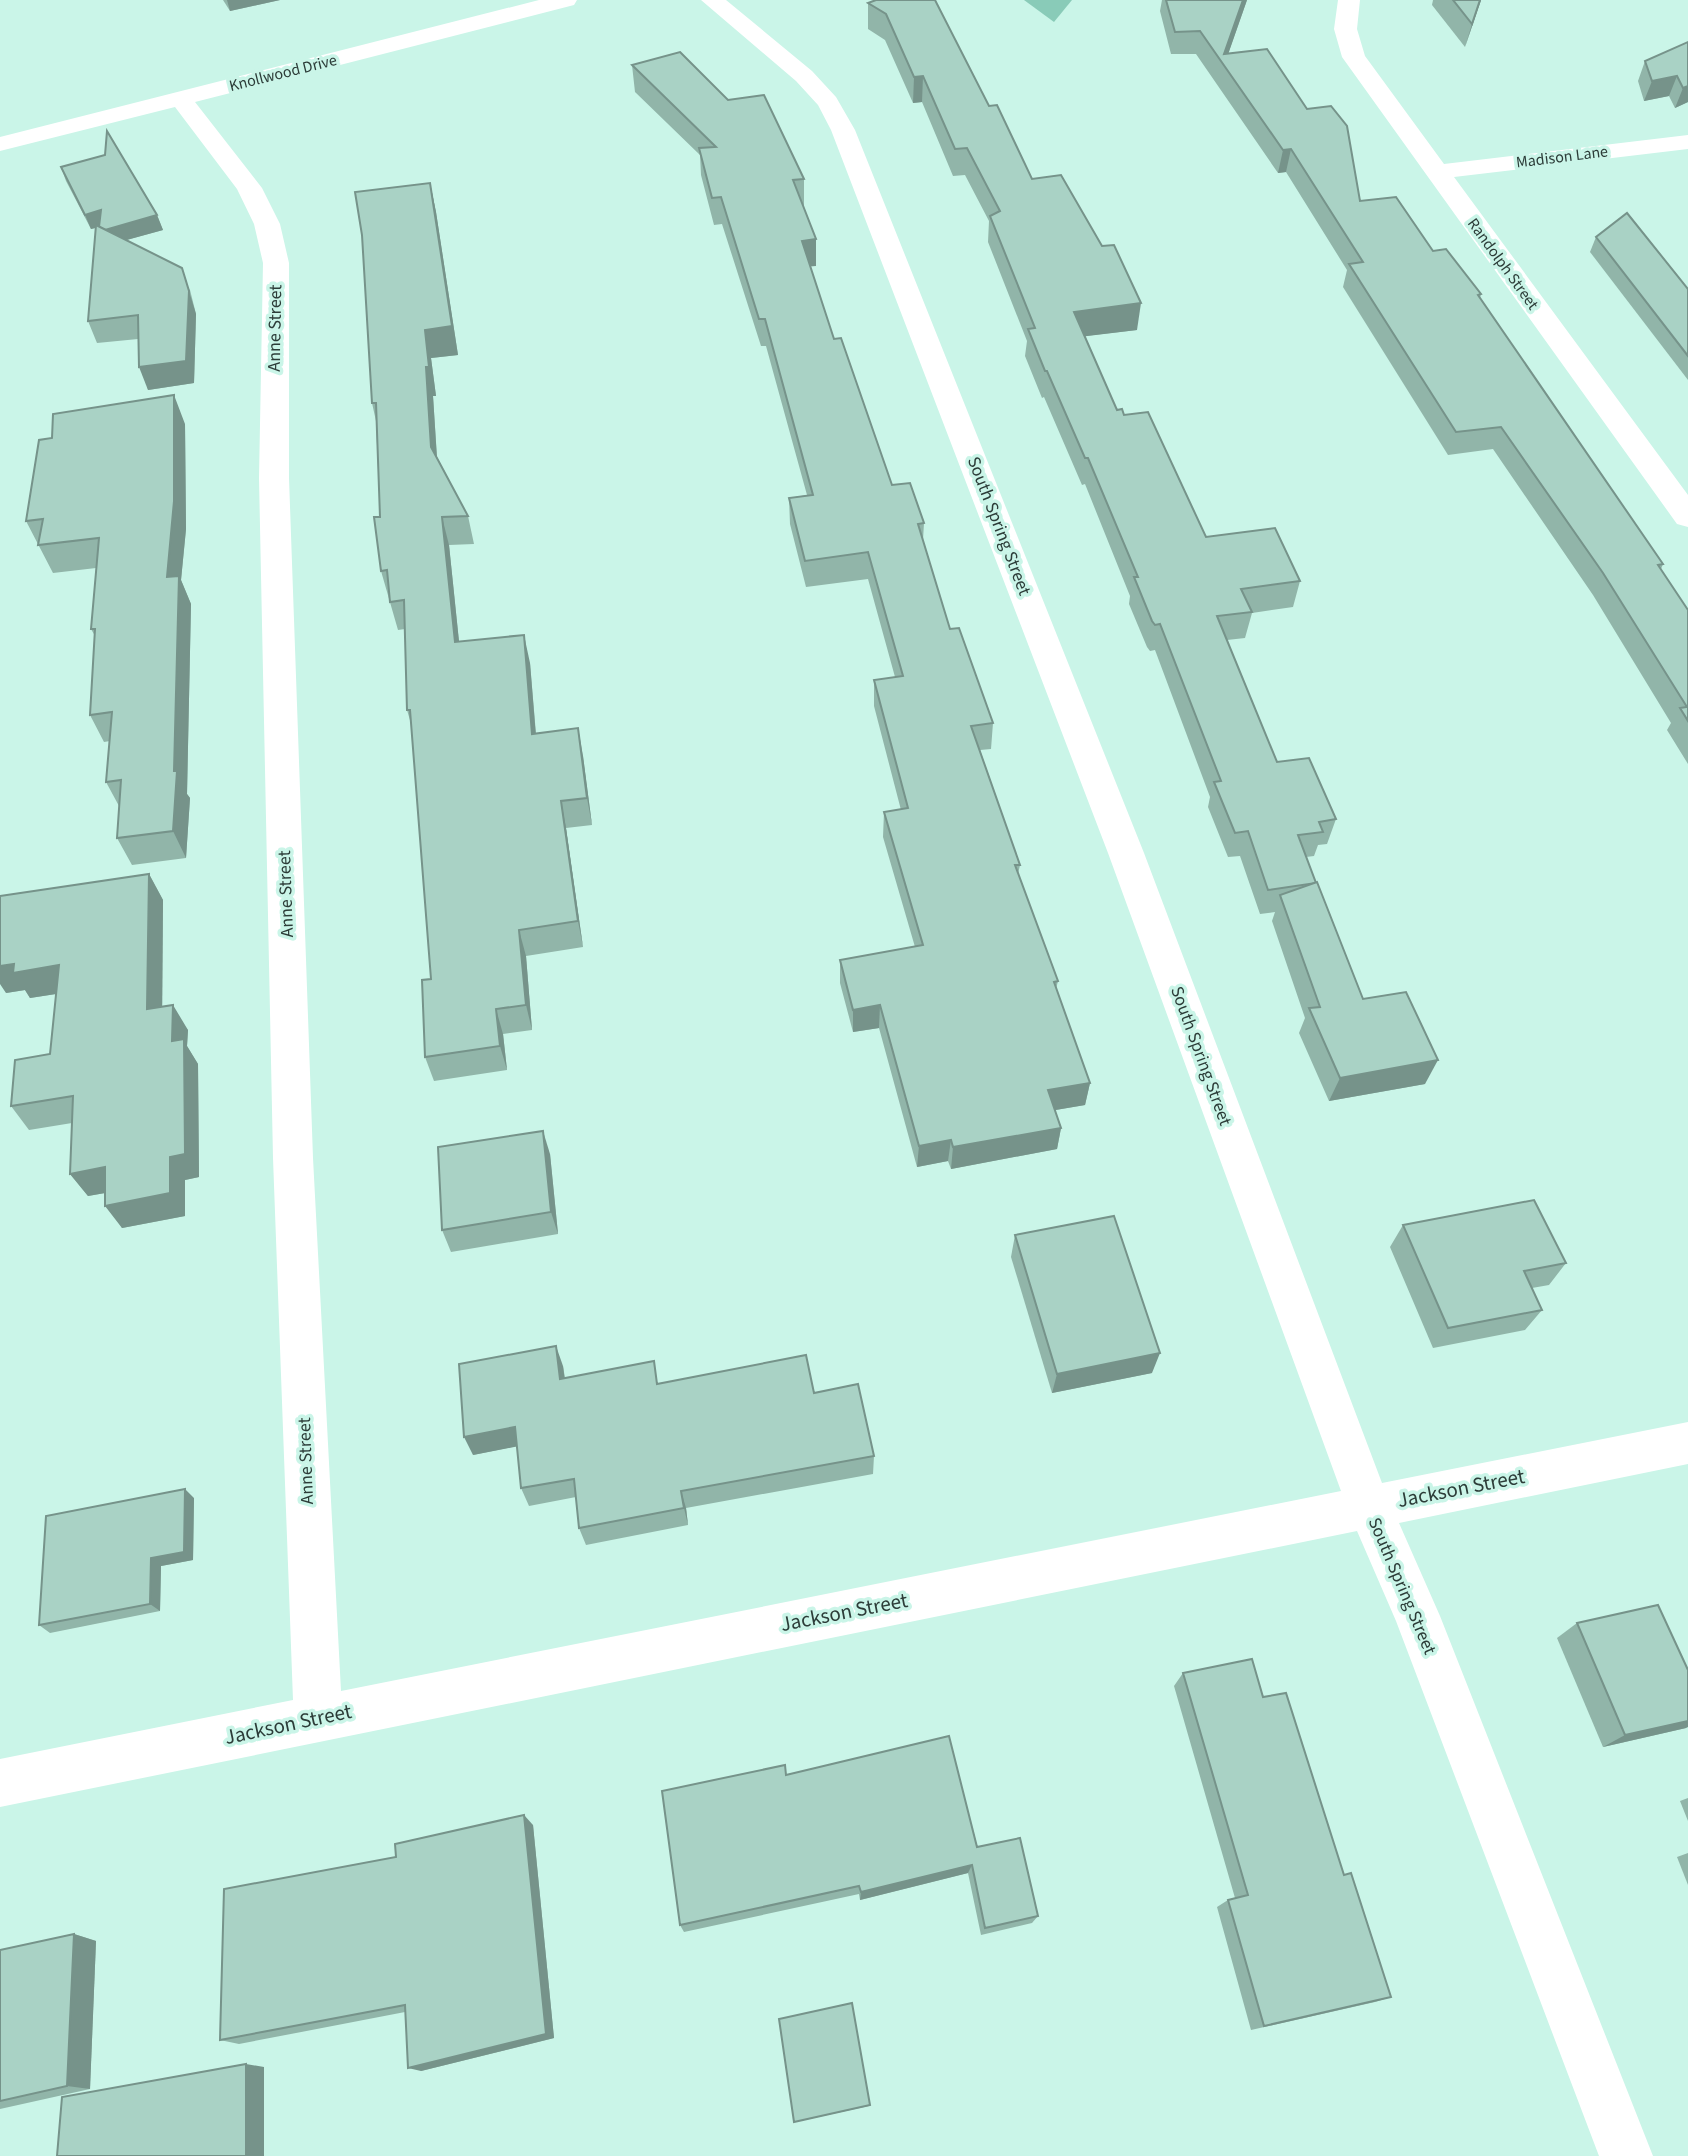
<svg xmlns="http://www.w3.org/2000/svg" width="1688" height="2156" font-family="'Source Sans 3',sans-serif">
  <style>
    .green { fill: #89cbb8 }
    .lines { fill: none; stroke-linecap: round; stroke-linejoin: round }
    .minor { fill: #fff; fill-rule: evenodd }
    .wall { fill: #91b5a9 }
    .shaded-wall { fill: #76938a }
    .building { fill: #a9d2c5; stroke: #76938a; stroke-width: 2 }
    .labels { text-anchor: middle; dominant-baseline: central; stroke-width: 7; stroke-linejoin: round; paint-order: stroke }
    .far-street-label { font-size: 16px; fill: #2c3c38; stroke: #caf5e8 }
    .street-label { font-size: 18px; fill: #2c3c38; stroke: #caf5e8 }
    .near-street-label { font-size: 21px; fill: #2c3c38; stroke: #caf5e8 }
  </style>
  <rect width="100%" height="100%" fill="#caf5e8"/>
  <polygon class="green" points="1024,0 1072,0 1054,22"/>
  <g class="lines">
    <g class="minor">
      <polygon points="539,0 577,0 574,5 195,102 262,188 280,224 289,263 289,478 313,1158 341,1691 1341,1491 1108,853 831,130 818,105 796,81 701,0 726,0 812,71 836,97 855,130 1144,853 1382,1483 1688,1422 1688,1464 1399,1523 1440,1616 1653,2156 1599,2156 1396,1621 1357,1531 0,1807 0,1759 293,1700 273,1158 259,478 263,263 254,224 237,189 175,107 0,151 0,137"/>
      <polygon points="1338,0 1360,0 1357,29 1365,56 1444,164 1688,135 1688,149 1454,177 1688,495 1688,527 1677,524 1342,57 1334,29"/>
    </g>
  </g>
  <g class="wall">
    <polygon points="223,0 280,0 230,11"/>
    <polygon points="876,0 989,106 1032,179 1137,330 1085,336 1117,410 1124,415 1206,537 1300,581 1293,607 1252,613 1245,638 1227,640 1277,762 1336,819 1327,844 1318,845 1314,856 1306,857 1363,999 1425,1084 1329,1101 1299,1033 1305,1018 1272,921 1275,912 1260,914 1240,856 1228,857 1208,807 1210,797 1155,650 1150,651 1147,647 1129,604 1130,596 1085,484 1082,485 1044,397 1042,398 1025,356 1027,341 988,242 989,221 965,175 953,176 922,102 913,103 885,40 868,29 868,3"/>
    <polygon points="1162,0 1247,0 1228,54 1360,201 1433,251 1481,294 1480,298 1663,564 1661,569 1688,610 1688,764 1667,730 1671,723 1593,595 1493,449 1448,455 1343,287 1347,270 1286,172 1278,173 1196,54 1171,54 1160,11"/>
    <polygon points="1433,0 1481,0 1465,47 1432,5"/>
    <polygon points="1688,42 1688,102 1675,108 1669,96 1644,101 1638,81 1645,61"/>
    <polygon points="632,65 804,179 804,205 803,205 816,239 816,266 810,266 834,339 892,485 924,523 923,540 950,629 993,723 991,749 980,750 1020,865 1018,874 1058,981 1056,989 1090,1083 1085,1105 1055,1110 1061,1128 1057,1149 951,1169 948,1161 917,1167 879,1028 853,1032 840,983 840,960 915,947 883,837 884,812 901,810 874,706 874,680 895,677 868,579 806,587 790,524 789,498 807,495 766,346 761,346 722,224 714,225 701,175 700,155 635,92"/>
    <polygon points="61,167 157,215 163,230 126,240 190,290 196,314 194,383 148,390 138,339 97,343 88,321 96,228 91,229 66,181"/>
    <polygon points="430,183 436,212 458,355 431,358 436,396 433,396 437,457 468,516 474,544 449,545 459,642 530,663 536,734 583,756 592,825 566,828 583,947 526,956 532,1030 503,1034 507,1070 434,1081 425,1057 431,979 412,727 407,710 405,629 398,630 381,571 380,517 376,421 372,403"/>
    <polygon points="1596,237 1688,289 1688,380 1590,252"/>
    <polygon points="185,424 186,529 181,580 191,604 187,794 190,798 186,858 132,865 117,838 119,806 106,782 110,741 104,742 90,715 95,636 91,629 96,568 53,573 26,521"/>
    <polygon points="149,874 163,900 162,1007 188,1030 187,1046 198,1064 199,1177 185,1180 185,1216 122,1228 105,1193 88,1196 70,1174 72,1123 29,1130 11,1106 50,1054 56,994 30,998 25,990 6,993"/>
    <polygon points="550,1154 558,1234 451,1252 442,1230"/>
    <polygon points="1403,1225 1566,1263 1549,1285 1532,1288 1542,1310 1525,1330 1433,1348 1390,1247"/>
    <polygon points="1015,1235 1152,1373 1052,1393 1011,1257"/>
    <polygon points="563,1366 565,1378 814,1393 874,1456 873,1474 686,1508 688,1525 586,1545 579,1528 576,1497 529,1506 521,1488 517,1446 473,1455"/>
    <polygon points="194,1498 193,1560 161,1566 160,1611 50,1633 39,1625"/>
    <polygon points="1577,1623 1686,1728 1603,1747 1557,1638"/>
    <polygon points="1183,1673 1263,1697 1344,1875 1391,1997 1375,2002 1251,2030 1217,1907 1228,1900 1235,1898 1174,1686"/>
    <polygon points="786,1775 977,1847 1038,1916 1032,1923 981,1935 968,1873 860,1900 859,1894 684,1932 680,1925"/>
    <polygon points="1688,1798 1688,1821 1680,1801"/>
    <polygon points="533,1825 554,2038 421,2071 405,2012 239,2044 220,2040 396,1857"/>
    <polygon points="1688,1853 1688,1885 1677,1857"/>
    <polygon points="74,1934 96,1941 90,2089 0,2109 0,1950"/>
    <polygon points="870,2105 869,2106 795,2122 794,2122"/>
  </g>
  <g class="shaded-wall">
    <polygon points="227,0 280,0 230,11"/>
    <polygon points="1243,0 1247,0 1224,66 1224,54"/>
    <polygon points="1480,0 1481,0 1465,47 1472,24"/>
    <polygon points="923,76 922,102 913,103 914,77"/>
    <polygon points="1677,76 1669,96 1644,101 1652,81"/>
    <polygon points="1688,86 1688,102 1675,108 1683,88"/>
    <polygon points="1291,149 1286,172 1278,173 1283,150"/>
    <polygon points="430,183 436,212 458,355 431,358 436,396 433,396 438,475 431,447 426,367 425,330"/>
    <polygon points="101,210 106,225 91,229 85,215"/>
    <polygon points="157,215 163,230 105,246 99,231"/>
    <polygon points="816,239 816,266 803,267 802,241"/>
    <polygon points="182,268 196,314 194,383 148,390 139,367"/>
    <polygon points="1141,303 1137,330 1071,338 1074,312"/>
    <polygon points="174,395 185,424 186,529 181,580 191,604 187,794 190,798 186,858 173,831 174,771 167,577"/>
    <polygon points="442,517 449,545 462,670 455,642"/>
    <polygon points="524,635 530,663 538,762 532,734"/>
    <polygon points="578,728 583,756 592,825 587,798"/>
    <polygon points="561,801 566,828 583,947 578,921"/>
    <polygon points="149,874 163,900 162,1034 147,1009"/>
    <polygon points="519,930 526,956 532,1030 526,1005"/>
    <polygon points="14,964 59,965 75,991 30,998 25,990 6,993 0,984 0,966"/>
    <polygon points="173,1005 188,1030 187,1046 198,1064 199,1177 185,1180 185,1216 122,1228 105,1206 170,1157"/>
    <polygon points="880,1005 879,1028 853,1032 853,1010"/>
    <polygon points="496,1009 503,1034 507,1070 500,1046"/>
    <polygon points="1438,1060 1425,1084 1329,1101 1340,1078"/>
    <polygon points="1090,1083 1085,1105 1044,1112 1048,1090"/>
    <polygon points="1061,1128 1057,1149 951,1169 953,1147"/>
    <polygon points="543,1131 550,1154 558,1234 551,1212"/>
    <polygon points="951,1140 948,1161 917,1167 919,1146"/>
    <polygon points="105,1167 122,1190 88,1196 70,1174"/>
    <polygon points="556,1346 563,1366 567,1398 560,1379"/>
    <polygon points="1160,1353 1152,1373 1052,1393 1057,1374"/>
    <polygon points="515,1427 524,1445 473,1455 464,1437"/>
    <polygon points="185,1489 194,1498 193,1560 161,1566 160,1611 150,1604 151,1558"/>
    <polygon points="681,1491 686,1508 688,1525 684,1508"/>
    <polygon points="1688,1721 1688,1727 1686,1728 1603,1747 1625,1735"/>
    <polygon points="524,1815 533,1825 554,2038 421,2071 408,2068"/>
    <polygon points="972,1865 968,1873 860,1900 861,1892"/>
    <polygon points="74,1934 96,1941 90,2089 67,2086"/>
    <polygon points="246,2064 264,2067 264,2156 246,2156"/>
  </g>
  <g class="building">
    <polygon points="876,0 935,0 989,106 997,105 1032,179 1061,175 1102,246 1114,245 1141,303 1074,312 1117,410 1122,409 1124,415 1148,412 1206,537 1275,528 1300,581 1241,589 1252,612 1217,616 1277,762 1309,758 1336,819 1319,822 1323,832 1298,835 1316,883 1268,890 1248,831 1235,833 1214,782 1221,781 1160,624 1155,625 1152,621 1134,577 1138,577 1088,458 1085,458 1047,371 1045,371 1028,329 1035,328 990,216 1000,211 967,148 955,149 923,76 914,77 886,14 868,3"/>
    <polygon points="1166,0 1243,0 1224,54 1267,49 1307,109 1331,106 1347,126 1360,201 1396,197 1433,251 1446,249 1481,294 1478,295 1663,564 1658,565 1688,610 1688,721 1680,708 1687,707 1603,573 1501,427 1456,432 1349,264 1363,262 1291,149 1283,150 1200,31 1175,32"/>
    <polygon points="1453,0 1480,0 1472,24"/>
    <polygon points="1688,42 1688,86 1683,88 1677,76 1652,81 1645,61"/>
    <polygon points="680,52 728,100 764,95 804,179 793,180 816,239 802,241 834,339 841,338 892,485 910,483 924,523 918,524 950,629 959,628 993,723 971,726 1020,865 1015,865 1058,981 1054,982 1090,1083 1048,1090 1061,1128 953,1147 951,1140 919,1146 880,1005 853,1010 840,960 923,945 884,812 908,808 874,680 903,676 868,552 805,561 789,498 813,495 765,319 759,319 721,197 712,198 699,148 716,147 632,65"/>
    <polygon points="107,131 157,215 105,230 99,227 101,210 85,215 61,167 105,155"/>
    <polygon points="430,183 452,326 425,330 429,367 426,367 431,447 468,516 442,517 455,642 524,635 532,734 578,728 587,798 561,801 578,921 519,930 526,1005 496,1009 500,1046 425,1057 422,980 431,979 410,710 407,710 404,600 390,602 387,570 381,571 374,517 380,517 376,403 372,403 362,235 355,192"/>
    <polygon points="1627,213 1688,289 1688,356 1596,237"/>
    <polygon points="96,225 182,268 189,291 186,361 139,367 138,315 88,321"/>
    <polygon points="174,395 174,501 167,577 179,576 174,771 177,771 173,831 117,838 121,780 106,782 112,712 90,715 95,629 91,629 99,538 38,545 43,519 26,521 39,440 52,438 53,414"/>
    <polygon points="149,874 147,1009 173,1005 172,1041 184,1039 185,1154 170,1157 170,1193 105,1206 105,1167 70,1174 73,1096 11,1106 15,1060 50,1054 59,965 13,973 14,964 0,966 0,896"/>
    <polygon points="1317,882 1363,999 1406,992 1438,1060 1340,1078 1309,1008 1320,1007 1280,895"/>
    <polygon points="543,1131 551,1212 442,1230 438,1147"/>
    <polygon points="1534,1200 1566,1263 1524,1271 1542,1310 1448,1328 1403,1225"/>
    <polygon points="1114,1216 1160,1353 1057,1374 1015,1235"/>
    <polygon points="556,1346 560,1379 654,1361 657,1384 806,1355 814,1393 858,1384 874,1456 681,1491 684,1508 579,1528 574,1479 521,1488 515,1427 464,1437 459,1364"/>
    <polygon points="185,1489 184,1552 151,1558 150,1604 39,1625 46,1516"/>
    <polygon points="1658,1605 1688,1670 1688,1721 1625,1735 1577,1623"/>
    <polygon points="1252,1659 1263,1697 1286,1693 1344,1875 1351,1873 1391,1997 1264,2026 1228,1900 1248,1895 1183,1673"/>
    <polygon points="949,1736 977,1847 1020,1838 1038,1916 985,1928 972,1865 861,1892 859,1886 680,1925 662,1791 785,1765 786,1775"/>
    <polygon points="524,1815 546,2034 408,2068 405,2005 220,2040 224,1889 396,1857 395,1844"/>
    <polygon points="74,1934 67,2086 0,2101 0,1950"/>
    <polygon points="852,2003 870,2105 794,2122 779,2019"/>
    <polygon points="246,2064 246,2156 57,2156 62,2097"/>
  </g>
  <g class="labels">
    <g class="far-street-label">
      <text transform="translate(283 73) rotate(-14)">Knollwood Drive</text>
      <text transform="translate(1562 157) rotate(-7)">Madison Lane</text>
      <text transform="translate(1503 264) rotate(54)">Randolph Street</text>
    </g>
    <g class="street-label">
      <text transform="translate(275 328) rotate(-89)">Anne Street</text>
      <text transform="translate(999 526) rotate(69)">South Spring Street</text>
      <text transform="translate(286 894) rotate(-92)">Anne Street</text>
      <text transform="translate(1201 1056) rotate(70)">South Spring Street</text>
      <text transform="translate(306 1461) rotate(-92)">Anne Street</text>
      <text transform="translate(1402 1586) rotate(67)">South Spring Street</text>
    </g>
    <g class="near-street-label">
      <text transform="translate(1461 1488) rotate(-11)">Jackson Street</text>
      <text transform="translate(844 1612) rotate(-11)">Jackson Street</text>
      <text transform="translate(288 1724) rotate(-12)">Jackson Street</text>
    </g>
  </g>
</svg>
